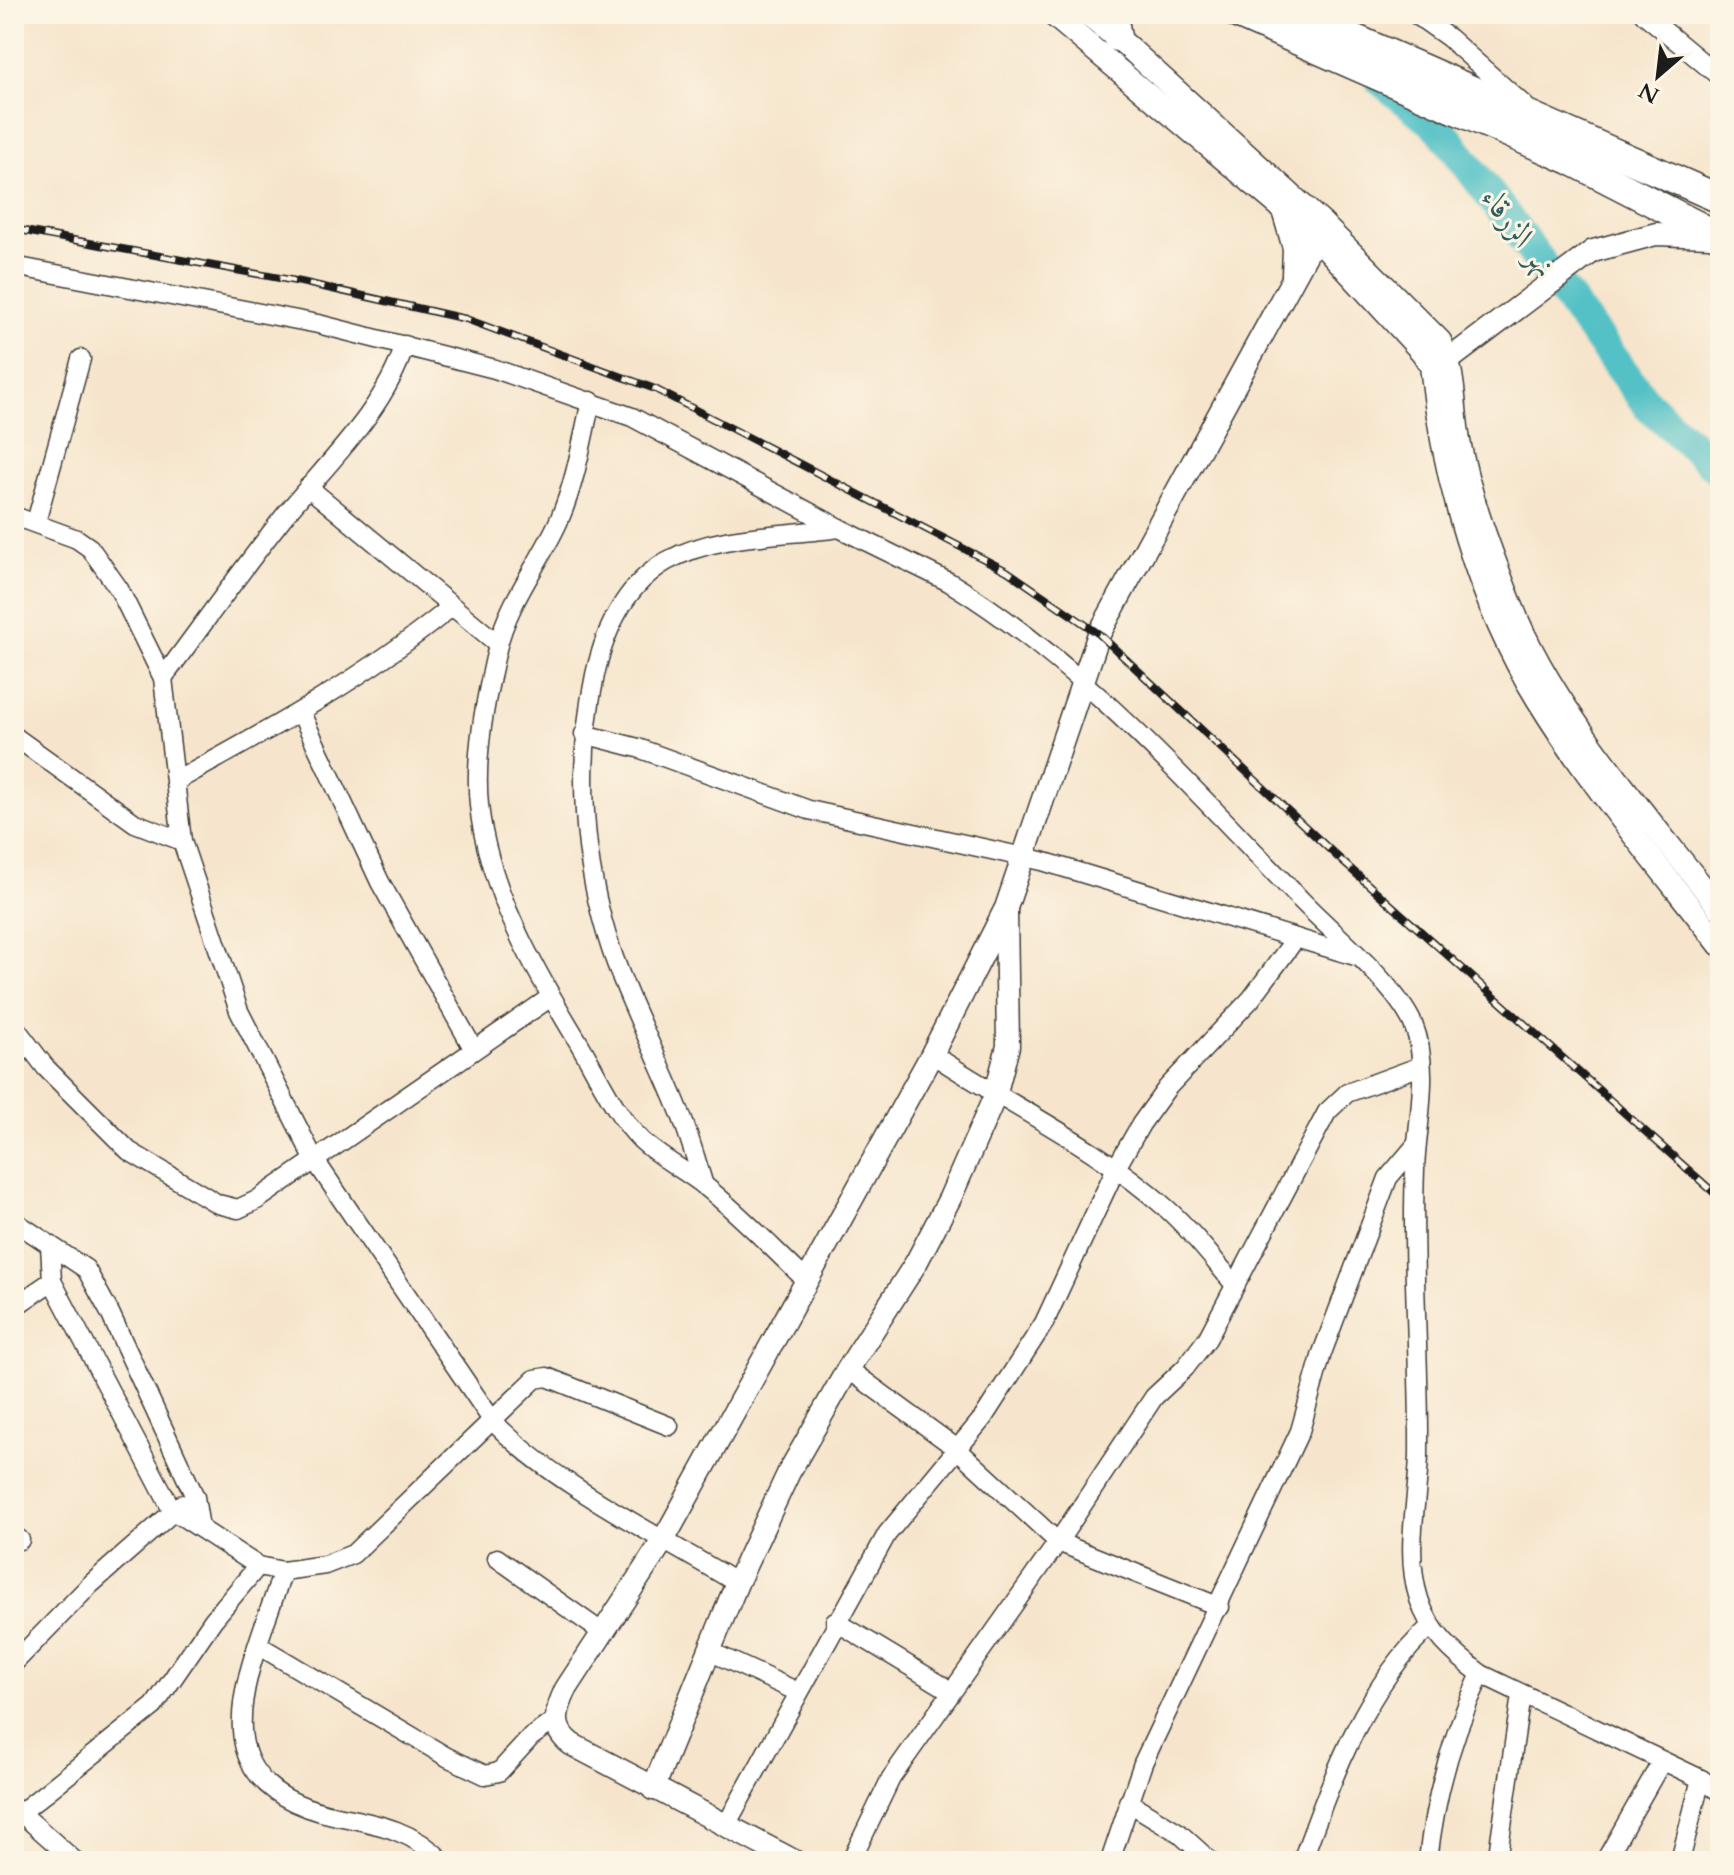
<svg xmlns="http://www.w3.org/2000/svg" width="1734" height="1875" font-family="Cardo,Amiri,serif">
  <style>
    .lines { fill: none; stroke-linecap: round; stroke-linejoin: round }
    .river { stroke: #52c1c6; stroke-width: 32 }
    .minor-casing { stroke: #3d3a36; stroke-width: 21 }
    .tertiary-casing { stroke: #3d3a36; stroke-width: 25 }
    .primary-casing { stroke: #3d3a36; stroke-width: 31 }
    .minor { stroke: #fff; stroke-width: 18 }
    .tertiary { stroke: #fff; stroke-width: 22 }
    .primary { stroke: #fff; stroke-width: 28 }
    .rail-casing { stroke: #1c1c1c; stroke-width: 8 }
    .rail { stroke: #fcf5e5; stroke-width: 5; stroke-dasharray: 15; stroke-linecap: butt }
    .labels { text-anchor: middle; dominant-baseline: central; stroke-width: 6; stroke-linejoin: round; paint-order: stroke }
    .water-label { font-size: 32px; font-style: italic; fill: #325e60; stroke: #fcf5e5 }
  </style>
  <rect width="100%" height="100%" fill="#fcf5e5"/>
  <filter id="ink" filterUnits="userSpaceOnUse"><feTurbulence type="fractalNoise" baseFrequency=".0125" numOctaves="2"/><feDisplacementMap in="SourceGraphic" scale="16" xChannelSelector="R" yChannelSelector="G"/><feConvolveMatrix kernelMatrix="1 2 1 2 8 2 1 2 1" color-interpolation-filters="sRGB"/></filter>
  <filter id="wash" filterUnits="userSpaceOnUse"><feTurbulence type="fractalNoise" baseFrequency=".006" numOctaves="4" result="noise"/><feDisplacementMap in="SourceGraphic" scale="32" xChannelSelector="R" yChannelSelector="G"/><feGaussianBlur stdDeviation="1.8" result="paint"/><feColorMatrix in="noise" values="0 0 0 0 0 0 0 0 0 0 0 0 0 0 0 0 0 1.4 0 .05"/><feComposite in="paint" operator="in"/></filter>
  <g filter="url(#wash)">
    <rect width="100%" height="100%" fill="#f6e5cc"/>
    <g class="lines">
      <polyline class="river" points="1381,80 1439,127 1647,404 1720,471"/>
    </g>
  </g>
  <g filter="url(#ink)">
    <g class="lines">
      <g class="minor-casing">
        <g id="minor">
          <polyline points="1415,14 1449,38 1525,106"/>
          <polyline points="1644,14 1720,77"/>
          <path d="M14 266 318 324 495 369 632 417 839 528 949 582C1085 665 1191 788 1302 901 1333 933 1396 985 1413 1024 1431 1066 1417 1124 1415 1169 1411 1264 1420 1358 1419 1454 1418 1502 1404 1552 1419 1599 1429 1632 1454 1654 1481 1674L1701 1779 1720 1792"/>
          <path d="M591 401C582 441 576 480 560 518 541 562 508 601 497 649 486 697 474 755 479 805 488 890 535 971 579 1043 598 1075 615 1114 641 1140 660 1158 685 1170 705 1186 741 1215 773 1249 807 1281"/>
          <polyline points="308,487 498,644"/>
          <path d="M14 516 77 539 90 548 119 589 163 678 182 841 239 1011 314 1159 492 1420C550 1483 662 1537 737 1583"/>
          <polyline points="36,522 81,359"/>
          <path d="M163 678C204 623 243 568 285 515 328 462 384 411 405 345"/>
          <polyline points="301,713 380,882 473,1048"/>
          <polyline points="584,734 638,748 809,810 1042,861 1355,956"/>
          <polyline points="14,736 135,823 182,841"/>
          <path d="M178 780C273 728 366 677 450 608"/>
          <polyline points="14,1026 46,1068 129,1151 218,1204 238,1209 257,1200 551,997"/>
          <path d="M932 1054C1010 1106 1096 1145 1166 1208 1192 1231 1213 1259 1235 1285"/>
          <path d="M704 1186C696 1159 688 1131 677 1105 656 1053 629 1003 611 949 582 862 576 764 595 675 605 629 625 585 667 561 718 533 784 536 839 528"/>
          <polyline points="14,1221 86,1269 110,1313 195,1497 200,1528"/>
          <polyline points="50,1245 52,1281 172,1510 258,1566 283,1571 325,1565 353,1554 535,1379 547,1377 669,1426"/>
          <polyline points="14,1307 52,1281"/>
          <polyline points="848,1369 956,1448 1058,1542 1220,1607"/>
          <polyline points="14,1535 20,1540"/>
          <polyline points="497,1558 603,1633"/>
          <path d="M283 1571C249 1674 189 1784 337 1816 377 1824 413 1830 442 1861"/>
          <polyline points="835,1621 951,1691"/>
          <polyline points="258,1645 447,1757 485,1775 499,1772 531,1737 555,1720"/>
          <polyline points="709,1651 798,1692"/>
          <polyline points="14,1663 91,1584 182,1504"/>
          <polyline points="1128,1802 1179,1833 1210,1861"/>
          <polyline points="21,1813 75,1861"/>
          <polyline points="14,1818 154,1706 213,1620 258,1566"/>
          <polyline points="725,1827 887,1534 983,1418 1044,1323 1116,1168 1141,1124 1167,1088 1251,999 1296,938"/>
          <polyline points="851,1861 891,1778 1058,1542 1154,1397 1185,1368 1207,1339 1327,1112 1347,1093 1421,1066"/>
          <polyline points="1110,1861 1143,1763 1300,1431 1322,1353 1388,1178 1416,1145"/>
          <path d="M1302 1861C1332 1779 1365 1685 1431 1626"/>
          <path d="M1428 1861C1435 1794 1452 1734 1481 1674"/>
          <polyline points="1497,1861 1521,1695"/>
          <polyline points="1605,1861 1662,1761"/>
          <polyline points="1680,1861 1701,1779"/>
        </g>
      </g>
      <g class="tertiary-casing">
        <g id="tertiary">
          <path d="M1052 14 1316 237 1422 352 1431 366C1443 477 1478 604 1538 700 1591 786 1658 865 1720 945"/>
          <path d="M1086 14 1126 45 1323 224 1440 341C1456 372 1453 407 1459 441 1469 496 1491 552 1511 604 1552 711 1649 817 1720 909"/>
          <polyline points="1282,207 1294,248 1293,275"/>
          <polyline points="1436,364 1450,359 1593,251 1656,234 1710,236"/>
          <polyline points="653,1789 737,1583 789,1472 848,1369 916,1263 950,1198 995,1096 1008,1046 1006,910"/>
          <path d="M794 1861 571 1744C550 1728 556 1710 566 1689L664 1539 932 1054 1006 908 1099 634 1323 224"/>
        </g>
      </g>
      <g class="primary-casing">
        <g id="primary">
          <polyline points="1113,14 1117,37"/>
          <polyline points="1237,14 1570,160 1720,237"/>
          <polyline points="1299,14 1720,199"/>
        </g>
      </g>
      <use href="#minor" class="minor"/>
      <use href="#tertiary" class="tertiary"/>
      <use href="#primary" class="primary"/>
      <g class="rail-casing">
        <polyline id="rail" points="14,229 301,282 466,319 655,389 1007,571 1099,634 1343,862 1720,1198"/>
      </g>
      <use href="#rail" class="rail"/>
    </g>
  </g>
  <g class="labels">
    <g class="water-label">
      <text transform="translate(1519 233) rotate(53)">نهر الزرقاء</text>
    </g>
  </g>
  <rect width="1734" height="1875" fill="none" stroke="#fcf5e5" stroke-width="48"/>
  <g transform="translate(1658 76) rotate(208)" stroke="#fcf5e5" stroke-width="6" paint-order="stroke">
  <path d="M0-6L14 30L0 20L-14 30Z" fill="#1c1c1c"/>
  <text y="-12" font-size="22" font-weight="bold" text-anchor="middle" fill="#1c1c1c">N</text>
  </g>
</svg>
